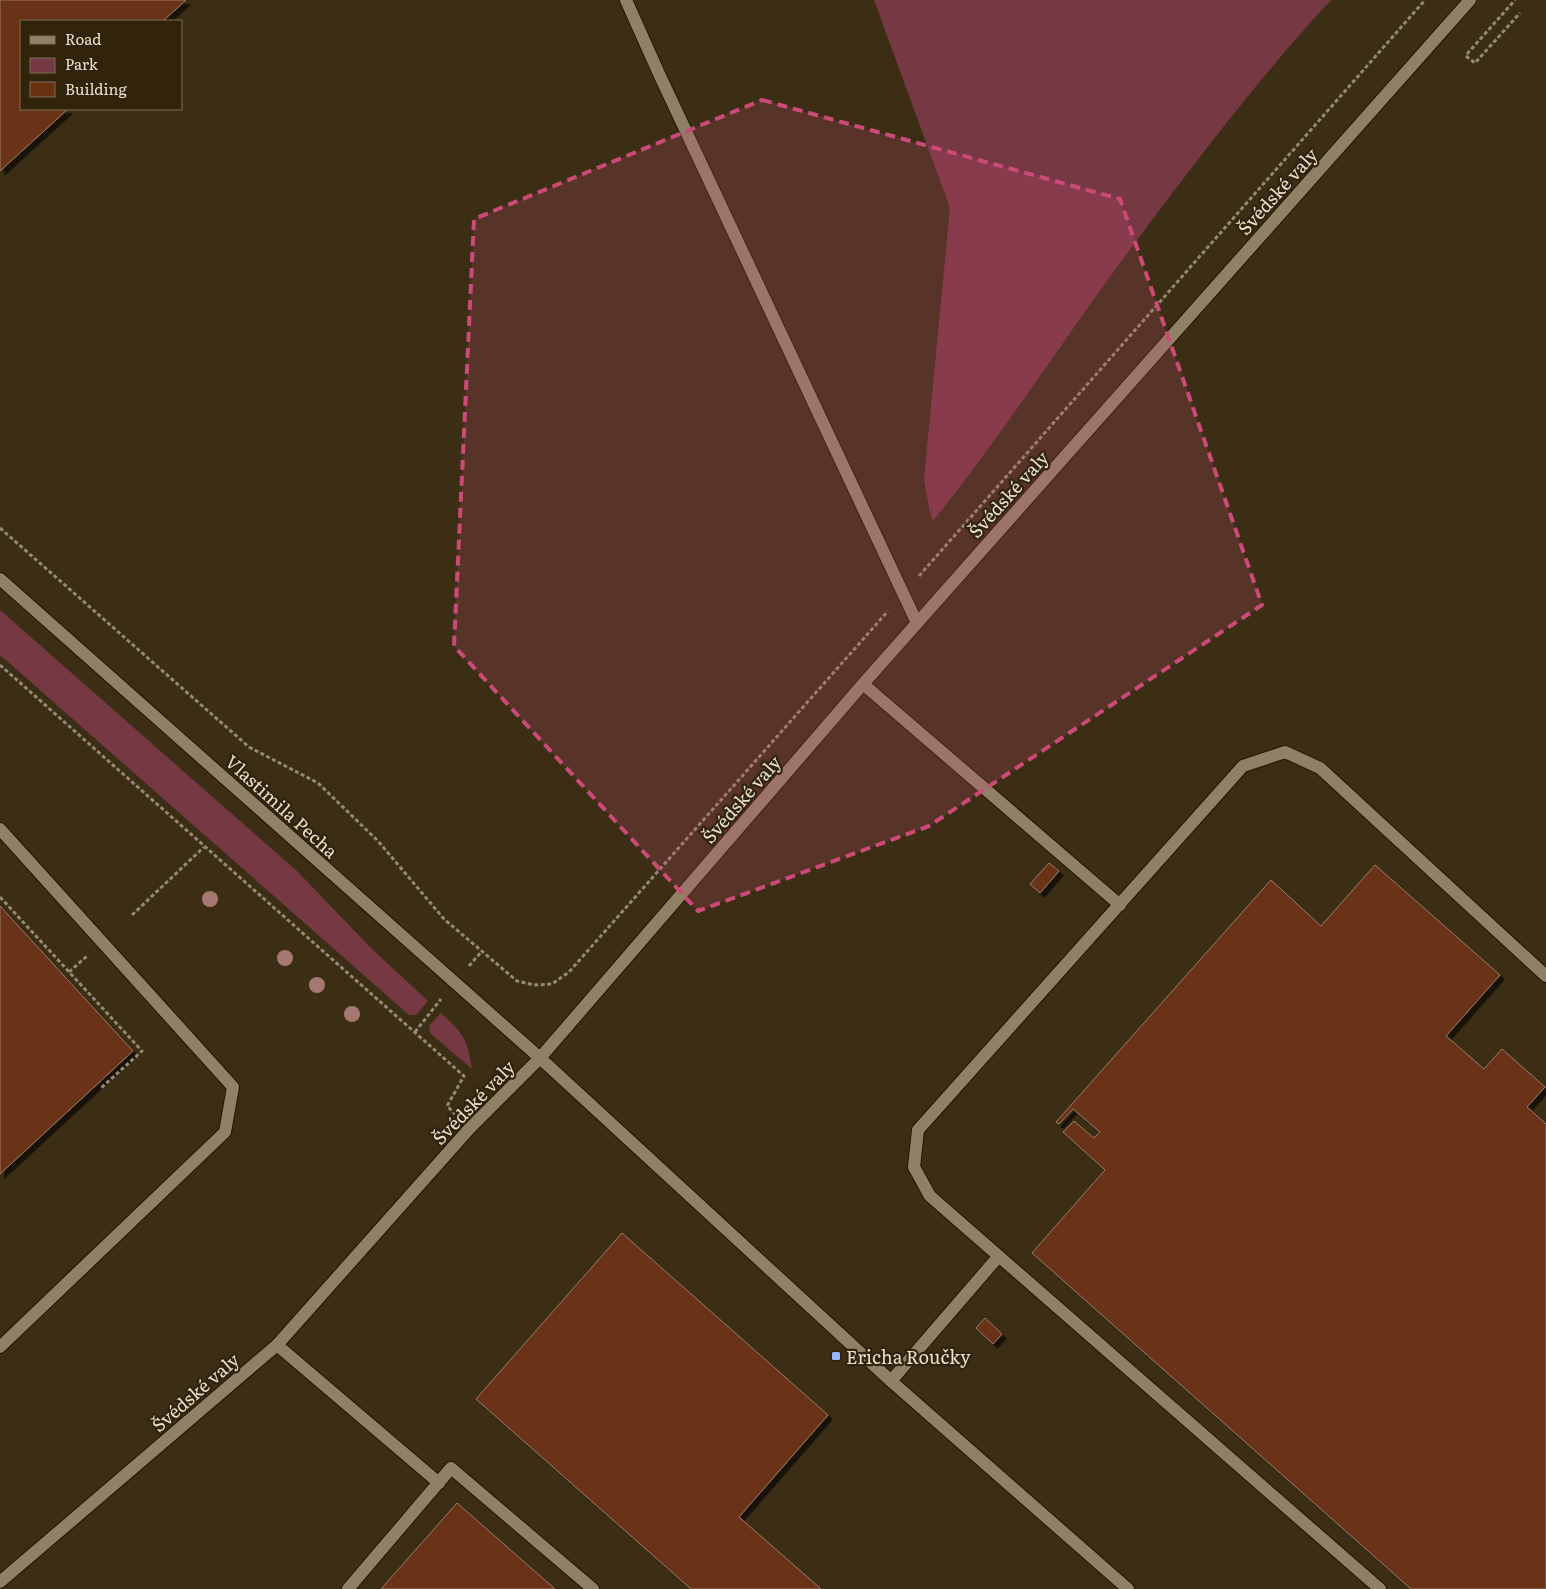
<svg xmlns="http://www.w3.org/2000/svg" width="1546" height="1589" font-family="Literata,serif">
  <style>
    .green { fill: #763843 }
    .building { fill: #6a3012; stroke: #9b7d6f; filter: url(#shadow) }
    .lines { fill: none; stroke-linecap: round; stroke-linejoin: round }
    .minor-casing { stroke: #221500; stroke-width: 14 }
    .path { stroke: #948976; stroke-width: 3; stroke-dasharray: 4 2.5; stroke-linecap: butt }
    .minor { stroke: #908065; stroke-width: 12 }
    .tree { fill: #a67871 }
    .marked { fill: #cc4a78; fill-opacity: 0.2; stroke: #cc4a78; stroke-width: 4; stroke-dasharray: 10 6; stroke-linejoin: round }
    .poi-dot { fill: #97b6fd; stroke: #31240b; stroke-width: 2 }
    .labels { text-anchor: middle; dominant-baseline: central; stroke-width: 4.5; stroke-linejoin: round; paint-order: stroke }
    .street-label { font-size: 18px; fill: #e8dfd1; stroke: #31240b }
    .poi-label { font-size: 18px; fill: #e8dfd1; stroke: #31240b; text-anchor: start }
  </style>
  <defs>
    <filter id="shadow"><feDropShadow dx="4.5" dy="4.5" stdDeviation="0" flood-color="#0009"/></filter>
  </defs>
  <rect width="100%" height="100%" fill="#3b2e15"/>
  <g class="green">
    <path d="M874 0H1331C1255 82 1187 173 1120 263 1057 349 1000 438 933 521L930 513 924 479 950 208Z"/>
    <polygon points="0,610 298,872 370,947 428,1001 416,1015 409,1015 0,655"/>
    <path d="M441 1013C464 1034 467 1039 472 1069L430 1033 429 1026Z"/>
  </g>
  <g class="building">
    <polygon points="0,0 186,0 163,21 21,21 21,109 68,109 0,171"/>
    <polygon points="1049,863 1059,871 1040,893 1030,884"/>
    <polygon points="1375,865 1500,975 1446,1036 1484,1069 1502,1049 1545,1087 1527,1107 1546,1124 1546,1589 1411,1589 1032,1253 1105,1170 1063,1132 1074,1121 1094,1138 1100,1132 1073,1109 1059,1124 1056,1122 1271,880 1321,926"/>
    <polygon points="0,906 133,1051 0,1174"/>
    <polygon points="622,1233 828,1415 739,1517 821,1589 691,1589 476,1399"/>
    <polygon points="985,1318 1002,1334 993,1344 976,1328"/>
    <polygon points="457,1503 555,1589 381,1589"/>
  </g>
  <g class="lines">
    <g class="minor-casing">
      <g id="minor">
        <polyline points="626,0 660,76 917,623"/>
        <polyline points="0,579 540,1058 891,1381 1128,1589"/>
        <polyline points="863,684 1120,905"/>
        <polyline points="0,829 233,1087 225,1132 0,1347"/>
        <polyline points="277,1345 439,1483"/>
        <polyline points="891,1381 998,1257"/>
        <polyline points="0,1582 277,1345 469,1129 540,1058 863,684 1470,0"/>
        <polyline points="348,1589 451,1468 593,1589"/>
        <polyline points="1380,1589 930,1196 914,1167 918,1130 1243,766 1285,752 1320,768 1546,976"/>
      </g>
    </g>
    <g class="path">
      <polyline points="1467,54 1515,0"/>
      <polyline points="1466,56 1475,63 1520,13"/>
      <polyline points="0,528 249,747 318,783 378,841 444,919 517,981 534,985 552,984 569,972 888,611"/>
      <polyline points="919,576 1425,0"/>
      <polyline points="0,665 464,1076 447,1106 455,1114"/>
      <polyline points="0,897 142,1051 101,1088"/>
      <polyline points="132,915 204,847"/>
      <polyline points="469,966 482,951"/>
      <polyline points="69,972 87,956"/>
      <polyline points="415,1032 441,999"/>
    </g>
    <use href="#minor" class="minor"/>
  </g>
  <g class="tree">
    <circle cx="210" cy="899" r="8"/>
    <circle cx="285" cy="958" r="8"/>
    <circle cx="317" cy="985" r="8"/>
    <circle cx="352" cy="1014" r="8"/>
  </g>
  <path class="marked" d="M762 100 1120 199 1262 605 929 826 698 911 454 646 474 219Z"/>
  <rect class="poi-dot" x="831" y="1351" width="10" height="10" rx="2.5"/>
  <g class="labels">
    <g class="street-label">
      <text transform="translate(1277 191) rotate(-48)">Švédské valy</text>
      <text transform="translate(1008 494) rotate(-48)">Švédské valy</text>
      <text transform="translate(741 799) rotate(-49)">Švédské valy</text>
      <text transform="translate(282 806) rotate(42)">Vlastimila Pecha</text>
      <text transform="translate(473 1102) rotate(-46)">Švédské valy</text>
      <text transform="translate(195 1392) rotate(-41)">Švédské valy</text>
    </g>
    <g class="poi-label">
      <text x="846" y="1356">Ericha Roučky</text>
    </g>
  </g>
  <rect x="20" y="20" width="162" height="90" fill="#31240b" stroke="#7a6f5a"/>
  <rect x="30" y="36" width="25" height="8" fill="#908065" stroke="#7a6f5a"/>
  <text x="65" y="45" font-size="15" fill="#e8dfd1">Road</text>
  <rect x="30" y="58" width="25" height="15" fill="#763843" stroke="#7a6f5a"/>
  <text x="65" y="70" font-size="15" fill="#e8dfd1">Park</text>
  <rect x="30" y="82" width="25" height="15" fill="#6a3012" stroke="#7a6f5a"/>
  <text x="65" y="95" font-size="15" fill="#e8dfd1">Building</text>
</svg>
